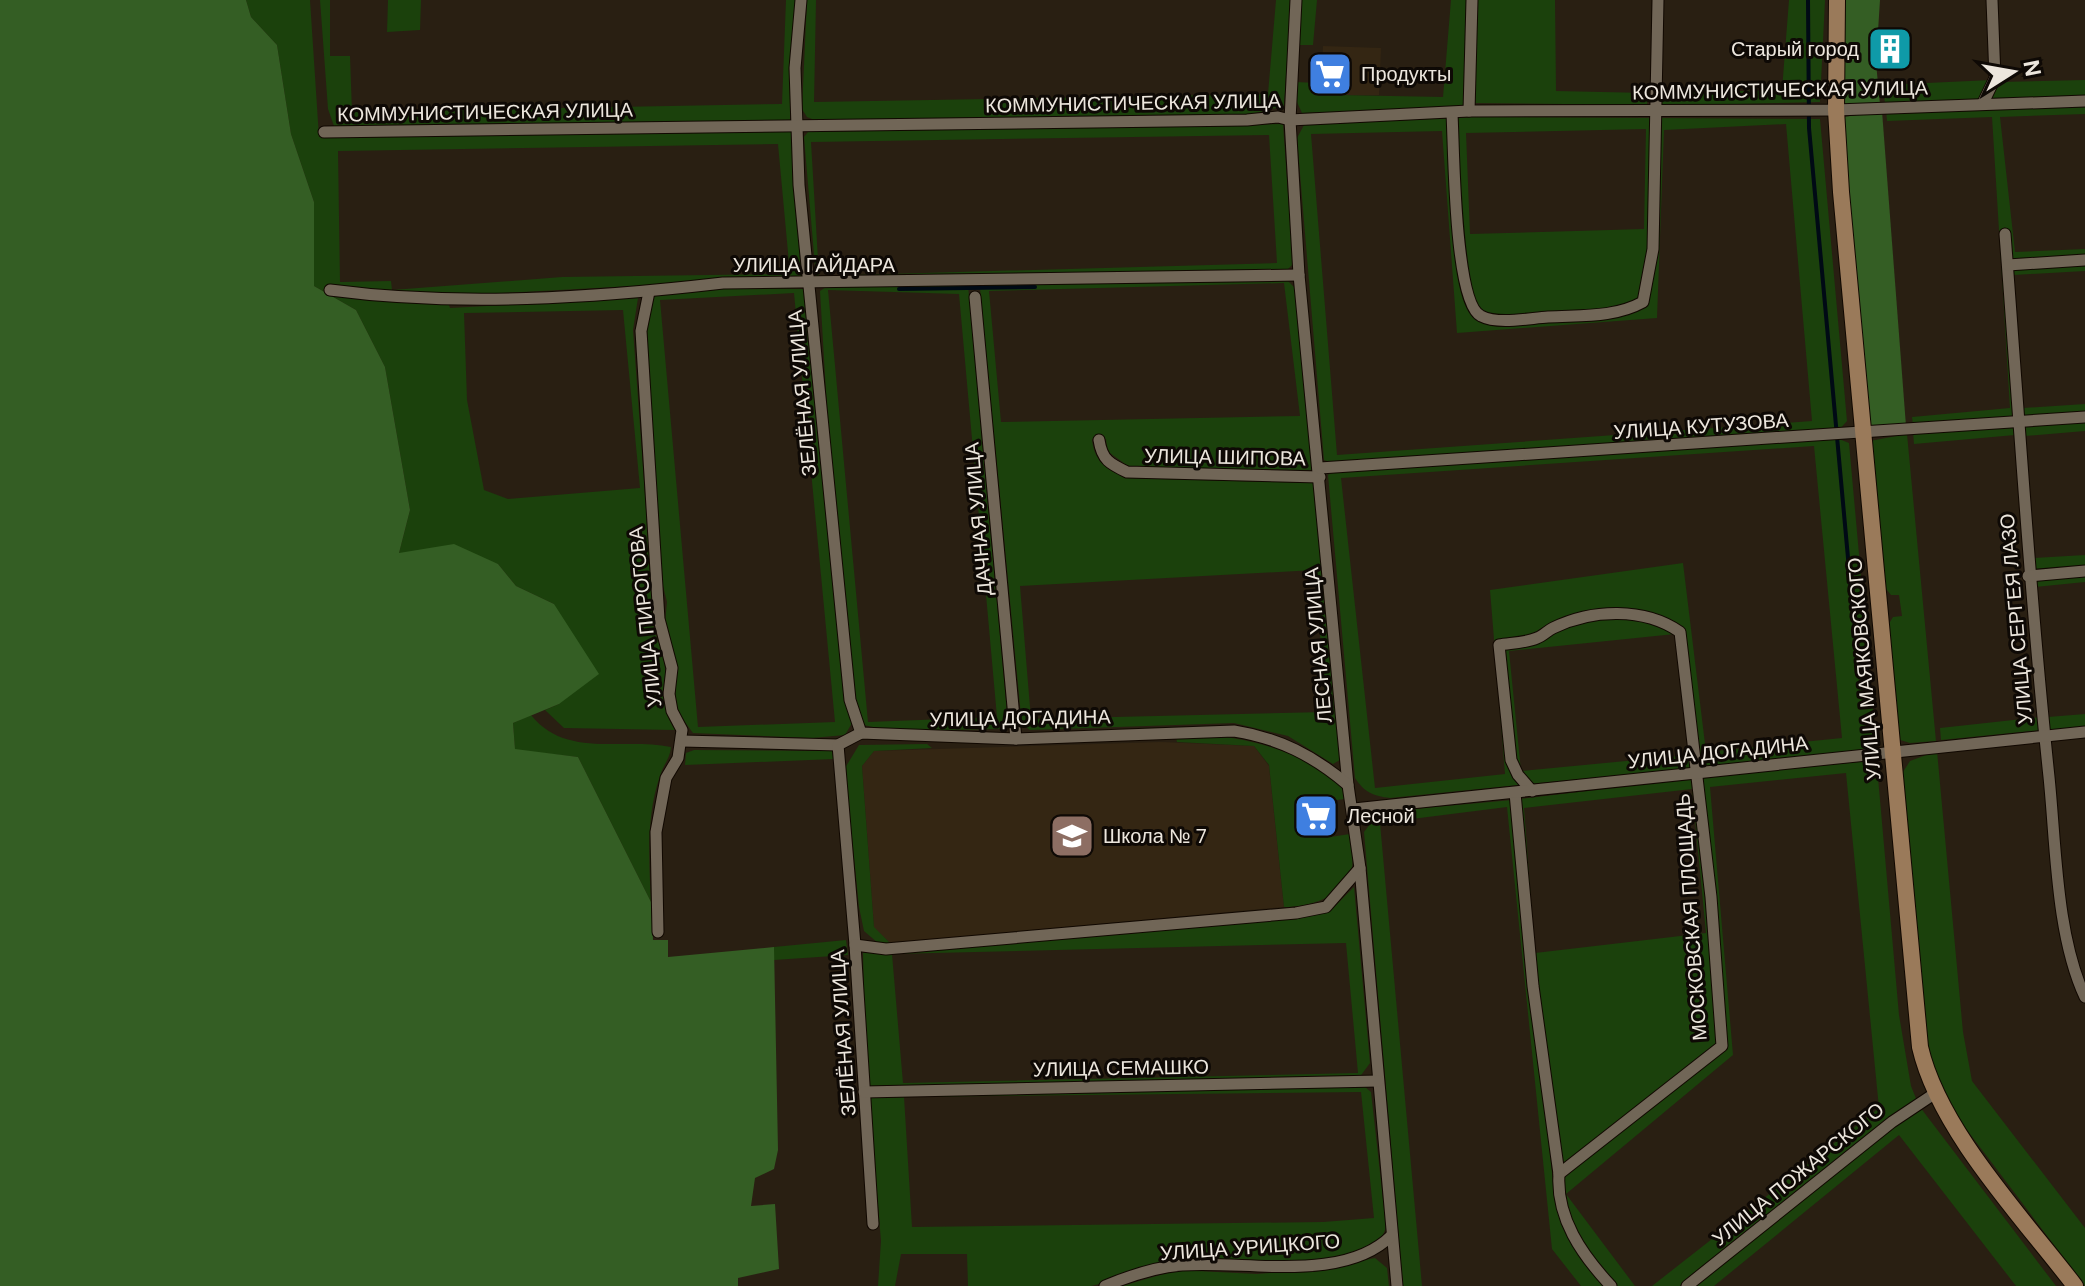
<svg xmlns="http://www.w3.org/2000/svg" width="2085" height="1286" font-family="'DM Sans',sans-serif">
  <style>
    .built { fill: #342613 }
    .green { fill: #1b410c; fill-rule: evenodd }
    .forest { fill: #345e24 }
    .lines { fill: none; stroke-linecap: round; stroke-linejoin: round }
    .stream { stroke: #000a15; stroke-width: 4 }
    .street-casing { stroke: #110801; stroke-width: 13 }
    .secondary-casing { stroke: #110801; stroke-width: 18 }
    .street { stroke: #716657; stroke-width: 11 }
    .secondary { stroke: #9a7a5a; stroke-width: 16 }
    .labels { text-anchor: middle; dominant-baseline: central; stroke-width: 6; stroke-linejoin: round; paint-order: stroke }
    .poi-label { font-size: 20px; fill: #ece6dd; stroke: #0e0905; text-anchor: start }
    .street-label { font-size: 20px; fill: #ece6dd; stroke: #0e0905 }
  </style>
  <rect width="100%" height="100%" fill="#291f12"/>
  <g class="built">
    <polygon points="1323,46 1381,48 1379,95 1337,95 1338,84 1321,83"/>
    <polygon points="1161,742 1254,746 1269,766 1284,907 890,943 874,928 862,766 874,751"/>
  </g>
  <g class="green">
    <path d="M246 0H310L319 137 792 129 793 182 804 270 800 277 446 296 450 308 638 298 633 330 653 605C648 630 664 645 665 668 666 693 660 707 675 730L564 728 545 710 559 704 554 604 516 586 498 564 399 553 410 510 385 367 356 310 314 286V202L291 134 277 45 251 17ZM778 144 790 274 562 277 392 290 391 281 340 282 338 151ZM623 310 640 488 508 499 484 490 467 400 464 313Z"/>
    <polygon points="320,0 330,0 330,56 350,56 352,112 782,104 786,0 797,0 790,68 790,120 334,126 328,109"/>
    <polygon points="388,0 421,0 420,30 387,32"/>
    <polygon points="807,0 816,0 814,102 1268,94 1276,0 1291,0 1284,106 1248,115 817,121 807,117 802,109"/>
    <polygon points="1302,0 1317,0 1313,45 1298,45"/>
    <polygon points="1451,0 1555,0 1556,91 1648,93 1647,105 1476,103 1452,108 1302,113 1296,100 1296,82 1338,84 1338,95 1443,97"/>
    <polygon points="1789,0 1825,0 1820,102 1661,106 1662,93 1782,90"/>
    <polygon points="1996,0 2000,82 2085,80 2085,97 1991,100"/>
    <polygon points="1992,80 1979,101 1885,104 1883,85"/>
    <polygon points="2085,105 2085,114 2000,117 2015,252 2085,249 2085,258 2010,262 2013,418 1913,425 1912,417 2010,408 1992,117 1887,121 1886,110"/>
    <path d="M1471 117 1820 119 1847 421 1838 431 1332 463 1324 460 1297 138 1304 125ZM1786 124 1812 421 1337 455 1311 134 1442 131 1457 333 1657 318 1664 130ZM1646 129 1644 229 1470 234 1466 133Z"/>
    <path d="M1283 124 1293 264 1287 270 816 278 804 137 808 132ZM1269 135 1277 263 819 276 811 142Z"/>
    <polygon points="2085,262 2085,271 2014,275 2023,408 2085,404 2085,414 2019,418 2010,267"/>
    <path d="M1214 277 1286 279 1296 289 1313 470 1145 468 1128 466 1107 451 1106 439H1092C1094 461 1106 468 1125 478L1314 483 1341 752 1340 760 1333 764 1288 736 1234 723 1030 730 1023 725 1021 716 980 288 985 284ZM1284 283 1300 416 1001 422 989 291ZM1315 570 1326 712 1031 719 1020 586Z"/>
    <path d="M968 285 1008 724 999 729 889 731 864 725 856 700 830 460 820 291 826 287ZM828 290 959 294 997 717 868 722Z"/>
    <path d="M723 287 804 289 852 723 845 735 812 738 693 733 679 714 675 697 677 667 665 622 667 602 663 586 646 330 652 296ZM794 293 835 722 698 727 660 300Z"/>
    <polygon points="2085,420 2085,431 2025,436 2034,558 2085,555 2085,568 2031,573 2020,425"/>
    <polygon points="2014,425 2015,435 1914,444 1913,432"/>
    <polygon points="1907,434 1936,741 1910,743 1897,739 1887,627 1893,617 1902,616 1899,595 1891,595 1883,585 1870,441"/>
    <path d="M1839 439 1849 443 1876 743 1868 750 1390 798C1373 796 1364 792 1355 778L1328 475 1333 471ZM1814 446 1842 738 1706 752 1683 563 1490 590 1505 774 1375 788 1341 478ZM1675 634 1689 755 1521 771 1509 651Z"/>
    <polygon points="2085,574 2085,582 2035,587 2048,717 2085,714 2085,727 2047,730 2031,579"/>
    <path d="M531 715C566 759 623 737 671 747 670 759 663 765 660 776 646 815 649 862 651 902L578 757 515 750 513 723Z"/>
    <polygon points="2040,717 2042,730 1941,740 1940,728"/>
    <path d="M1217 736C1263 741 1312 756 1345 791V799L1303 804 1307 830 1329 828 1330 837 1350 834C1351 845 1354 857 1352 867 1346 897 1309 907 1284 907L1269 765 1254 746 1177 742 1176 738Z"/>
    <polygon points="927,744 932,748 874,751 862,766 874,927 890,943 878,943 864,931 859,907 845,768 859,745"/>
    <polygon points="694,750 832,751 834,759 685,765 686,753"/>
    <polygon points="1937,751 1963,1032 1972,1081 2085,1228 2085,1286 1945,1101 1928,1052 1901,775 1910,761"/>
    <polygon points="1870,761 1877,766 1899,1015 1911,1086 1917,1101 1680,1286 1652,1286 1879,1108 1846,773 1710,787 1733,1055 1566,1194 1635,1286 1617,1286 1600,1270 1568,1221 1563,1176 1726,1048 1703,777"/>
    <path d="M1695 778 1718 1044 1561 1168 1536 987 1520 799ZM1692 789 1706 933 1535 953 1524 808Z"/>
    <polygon points="1512,800 1554,1191 1607,1286 1581,1286 1552,1249 1507,807 1380,823 1422,1286 1403,1286 1364,832 1377,815 1391,811"/>
    <path d="M1354 887 1370 1063 1359 1078 871 1087 866 1082 863 953 1298 918 1330 911ZM1346 943 1358 1073 903 1083 892 954Z"/>
    <polygon points="846,940 848,955 774,960 774,947"/>
    <path d="M1365 1087 1371 1092 1386 1226C1377 1279 1218 1254 1179 1260 1148 1264 1120 1280 1091 1286 1060 1286 1001 1286 968 1286L967 1254H901L895 1286H878L881 1241 869 1097ZM1361 1092 1374 1218 1323 1222 912 1227 904 1097Z"/>
    <polygon points="1920,1107 2056,1286 2016,1286 1899,1135 1714,1286 1693,1286 1894,1124"/>
    <polygon points="1375,1258 1387,1268 1389,1286 1122,1286 1177,1270 1257,1274 1319,1269"/>
  </g>
  <g class="forest">
    <polygon points="0,0 246,0 251,17 277,45 291,134 314,202 314,286 356,310 385,367 410,510 399,553 454,544 498,564 516,586 554,604 599,674 559,704 513,723 515,749 578,757 651,902 653,940 668,940 668,957 774,947 778,1150 774,1169 755,1178 751,1206 775,1204 779,1269 738,1278 738,1286 0,1286"/>
    <polygon points="1843,0 1880,0 1876,63 1880,104 1843,104"/>
    <polygon points="1882,111 1906,426 1879,428 1869,425 1847,193 1844,117"/>
  </g>
  <g class="lines">
    <g class="stream">
      <polyline points="1808,0 1809,128 1851,591"/>
      <polyline points="899,289 1035,287"/>
    </g>
    <g class="street-casing">
      <g id="street">
        <polyline points="801,0 795,68 799,185 850,700 861,733"/>
        <polyline points="1296,0 1290,120 1299,275 1348,785 1360,868 1397,1286"/>
        <polyline points="1983,103 1995,78 1992,0"/>
        <polyline points="1469,111 1472,0"/>
        <path d="M1452 114C1454 147 1454 303 1481 316 1498 325 1530 318 1548 317 1581 315 1614 318 1643 302L1653 249 1658 0"/>
        <polyline points="324,132 1247,120 1278,117 1290,120 1469,111 1836,110 2085,101"/>
        <path d="M2005 234C2019 415 2030 596 2049 777 2056 845 2056 935 2085 997"/>
        <polyline points="2008,265 2085,260"/>
        <path d="M330 290C460 307 593 298 723 283L1299 275"/>
        <polyline points="649,292 641,331 659,619 672,668 669,694 672,711 682,730 678,758 666,778 656,832 658,932"/>
        <polyline points="975,297 1016,739"/>
        <path d="M1099 440C1102 460 1110 464 1127 472L1320 477"/>
        <polyline points="1320,468 2085,417"/>
        <polyline points="2028,576 2085,571"/>
        <path d="M682 741 838 745 861 733 1016 739 1234 731C1279 738 1314 756 1348 785"/>
        <polyline points="838,745 855,945 873,1224"/>
        <path d="M1532 791 1518 775 1511 760 1499 645C1511 643 1526 643 1537 638 1543 636 1547 631 1553 628 1592 609 1644 607 1680 632L1711 897 1722 1046 1559 1174"/>
        <path d="M1515 793 1533 986 1559 1174C1556 1218 1582 1255 1611 1286"/>
        <polyline points="1354,809 2085,732"/>
        <polyline points="855,945 886,949 1296,913 1326,907 1360,868"/>
        <polyline points="864,1092 1378,1081"/>
        <path d="M1105 1286C1129 1276 1156 1267 1182 1265 1245 1260 1344 1284 1392 1235"/>
        <polyline points="1687,1286 1892,1122 1934,1094"/>
      </g>
    </g>
    <g class="secondary-casing">
      <path id="secondary" d="M1837 0 1836 110 1841 192 1920 1047C1939 1130 2023 1218 2075 1286"/>
    </g>
    <use href="#street" class="street"/>
    <use href="#secondary" class="secondary"/>
  </g>
  <defs>
    <g id="building-square" transform="scale(2.3)"><rect x="-9" y="-9" width="18" height="18" rx="4" fill="#0f9aa8" stroke="#0e0905"/><path d="M-4-6H4V6H1V3H-1V6H-4ZM-2.5-4.3h1.7v1.8h-1.7ZM.8-4.3h1.7v1.8H.8ZM-2.5-1h1.7V.8h-1.7ZM.8-1h1.7V.8H.8Z" fill="#fff"/></g>
    <g id="supermarket-square" transform="scale(2.3)"><rect x="-9" y="-9" width="18" height="18" rx="4" fill="#3f7fe0" stroke="#0e0905"/><path d="M-6-5.5h2.5l.6 2H6L4.5 2H-2.5L-4.4-4H-6ZM-1.5 3.2a1.3 1.3 0 1 0 .1 0ZM3 3.2a1.3 1.3 0 1 0 .1 0Z" fill="#fff"/></g>
    <g id="school-square" transform="scale(2.3)"><rect x="-9" y="-9" width="18" height="18" rx="4" fill="#8d6e63" stroke="#0e0905"/><path d="M0-5L7-2L0 1L-7-2ZM-4 1L0 2.5L4 1V4Q0 6-4 4Z" fill="#fff"/></g>
  </defs>
  <g fill-rule="evenodd">
    <use href="#building-square" x="1890" y="49"/>
    <use href="#supermarket-square" x="1330" y="74"/>
    <use href="#supermarket-square" x="1316" y="816"/>
    <use href="#school-square" x="1072" y="836"/>
  </g>
  <g class="labels">
    <g class="poi-label">
      <text x="1859" y="49" text-anchor="end">Старый город</text>
      <text x="1361" y="74">Продукты</text>
      <text x="1347" y="816">Лесной</text>
      <text x="1103" y="836">Школа № 7</text>
    </g>
    <g class="street-label">
      <text transform="translate(1780 90) rotate(-1)">КОММУНИСТИЧЕСКАЯ УЛИЦА</text>
      <text transform="translate(1133 103) rotate(-1)">КОММУНИСТИЧЕСКАЯ УЛИЦА</text>
      <text transform="translate(485 112) rotate(-1)">КОММУНИСТИЧЕСКАЯ УЛИЦА</text>
      <text x="814" y="265">УЛИЦА ГАЙДАРА</text>
      <text transform="translate(802 393) rotate(-95)">ЗЕЛЁНАЯ УЛИЦА</text>
      <text transform="translate(1701 426) rotate(-4)">УЛИЦА КУТУЗОВА</text>
      <text transform="translate(1225 457) rotate(1)">УЛИЦА ШИПОВА</text>
      <text transform="translate(978 519) rotate(-95)">ДАЧНАЯ УЛИЦА</text>
      <text transform="translate(645 617) rotate(-96)">УЛИЦА ПИРОГОВА</text>
      <text transform="translate(2016 619) rotate(-95)">УЛИЦА СЕРГЕЯ ЛАЗО</text>
      <text transform="translate(1318 645) rotate(-95)">ЛЕСНАЯ УЛИЦА</text>
      <text transform="translate(1864 669) rotate(-95)">УЛИЦА МАЯКОВСКОГО</text>
      <text transform="translate(1020 718) rotate(-1)">УЛИЦА ДОГАДИНА</text>
      <text transform="translate(1718 752) rotate(-6)">УЛИЦА ДОГАДИНА</text>
      <text transform="translate(1691 917) rotate(-94)">МОСКОВСКАЯ ПЛОЩАДЬ</text>
      <text transform="translate(843 1033) rotate(-94)">ЗЕЛЁНАЯ УЛИЦА</text>
      <text transform="translate(1121 1068) rotate(-1)">УЛИЦА СЕМАШКО</text>
      <text transform="translate(1798 1174) rotate(-39)">УЛИЦА ПОЖАРСКОГО</text>
      <text transform="translate(1250 1247) rotate(-4)">УЛИЦА УРИЦКОГО</text>
    </g>
  </g>
  <g transform="translate(2013 72) rotate(79)" stroke="#0e0905" stroke-width="6" paint-order="stroke">
  <path d="M0-6L14 30L0 20L-14 30Z" fill="#ece6dd"/>
  <text y="-12" font-size="22" font-weight="bold" text-anchor="middle" fill="#ece6dd">N</text>
  </g>
</svg>
